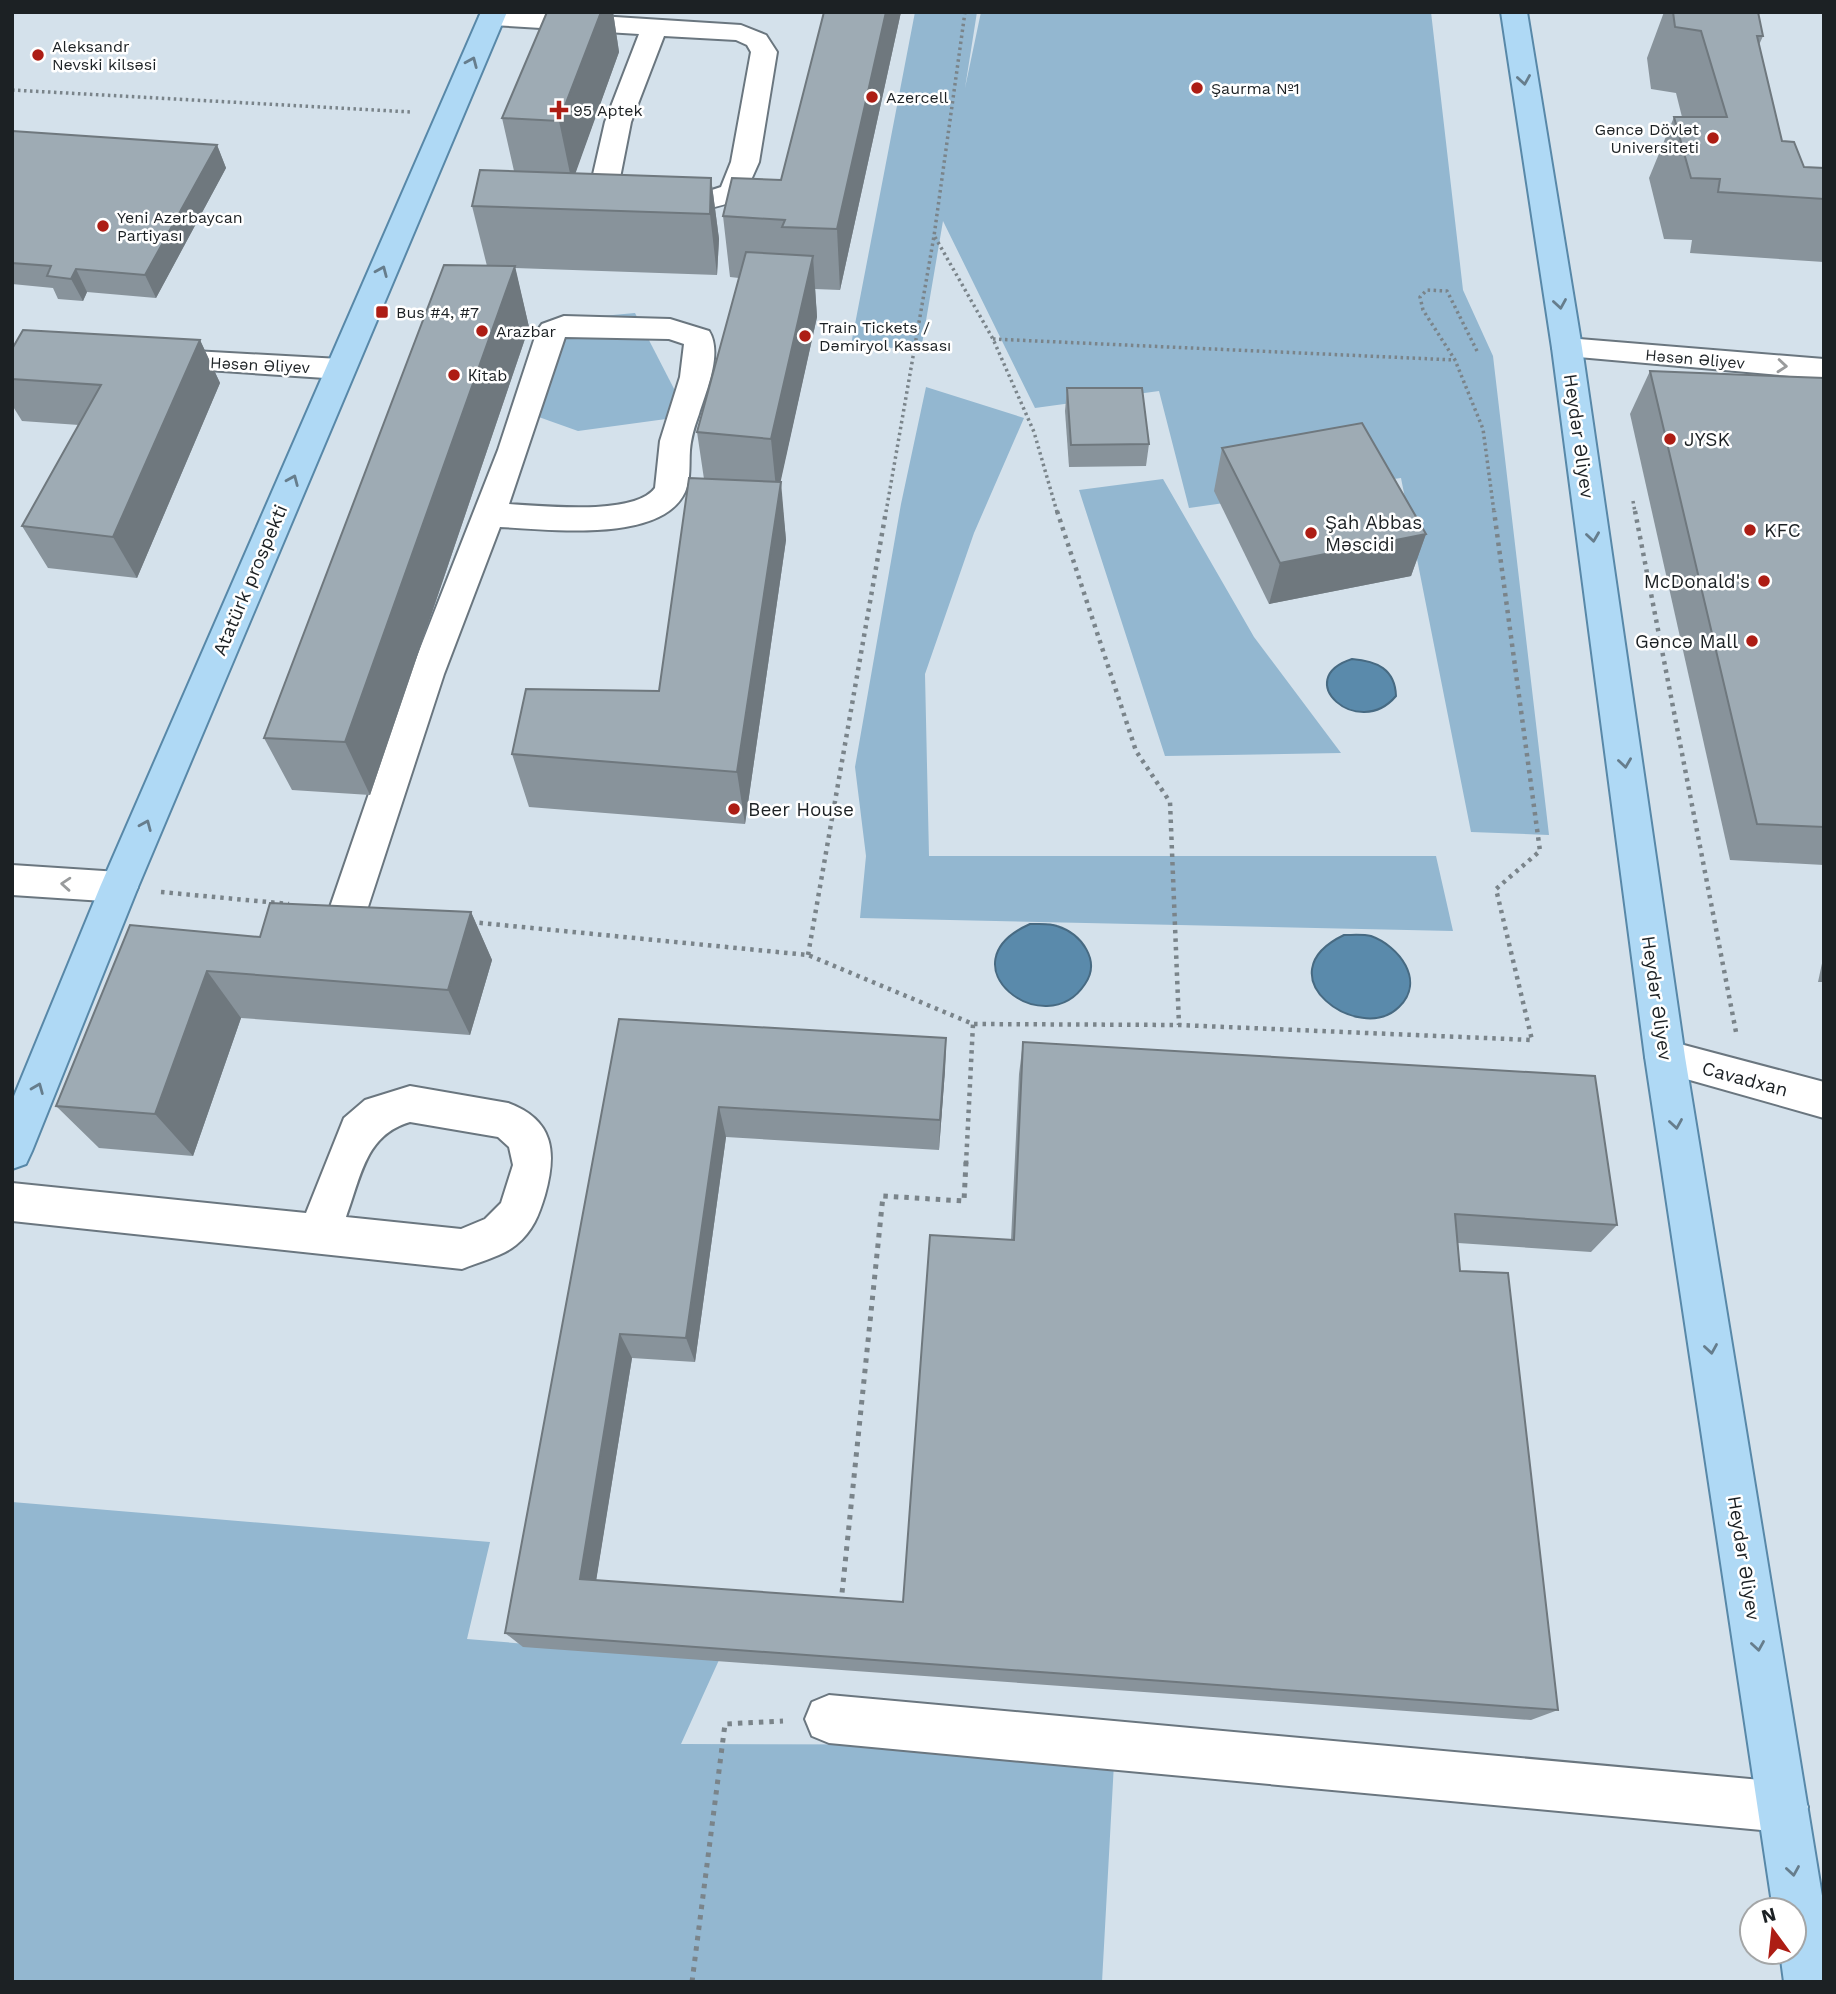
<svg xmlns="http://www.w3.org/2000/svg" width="1836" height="1994" font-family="'Work Sans',sans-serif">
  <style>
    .green { fill: #93b7d0 }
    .water { fill: #5a8aab; stroke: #476a82; stroke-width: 2 }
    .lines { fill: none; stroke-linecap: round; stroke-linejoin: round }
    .minor-casing { stroke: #6a767f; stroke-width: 4 }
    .major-casing { stroke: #5888a8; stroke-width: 4 }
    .path-far2 { stroke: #7a848a; stroke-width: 3.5; stroke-dasharray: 2.5 3.5; stroke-linecap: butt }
    .path-far1 { stroke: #7a848a; stroke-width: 4.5; stroke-dasharray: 3.5 5; stroke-linecap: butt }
    .path { stroke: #7a848a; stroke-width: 5; stroke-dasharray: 4.5 6; stroke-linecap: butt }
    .minor { fill: #fff; fill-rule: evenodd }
    .major { fill: #afd9f5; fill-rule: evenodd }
    .wall { fill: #88939b }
    .shaded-wall { fill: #6f787e }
    .building { fill: #9eabb4; stroke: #6f787e; stroke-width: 2 }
    .oneway { stroke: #667d8c }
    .oneway2 { stroke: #999b9c }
    .poi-dot { fill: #ad1d14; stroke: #fff; stroke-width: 2.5 }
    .labels { text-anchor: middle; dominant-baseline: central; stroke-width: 5; stroke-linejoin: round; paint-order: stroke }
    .far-poi-label { font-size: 16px; fill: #1c2124; stroke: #fff; text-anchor: start }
    .far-street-label { font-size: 16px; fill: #1c2124; stroke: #fff }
    .street-label { font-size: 19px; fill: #1c2124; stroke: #fff }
    .poi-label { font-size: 19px; fill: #1c2124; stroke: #fff; text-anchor: start }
  </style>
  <rect width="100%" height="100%" fill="#d4e1eb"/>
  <g class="green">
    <polygon points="915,12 977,12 965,88 981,12 1431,12 1463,290 1493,356 1549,835 1471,832 1401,478 1189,508 1159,391 1035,408 943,221 921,350 851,345"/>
    <polygon points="635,313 688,416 578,431 519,410 547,321"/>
    <polygon points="926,387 1024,418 974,533 925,674 929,856 1436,856 1453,931 860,918 866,856 855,767 901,504"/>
    <polygon points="1163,479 1254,637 1341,753 1165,756 1079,490"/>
    <polygon points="12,1502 490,1542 467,1639 719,1660 681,1744 1115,1745 1102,1982 12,1982"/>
  </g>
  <g class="water">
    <path d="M1352 659C1377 661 1395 669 1396 696 1358 741 1290 679 1352 659Z"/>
    <path d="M1030 924C1039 924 1050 923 1057 926 1082 934 1101 961 1085 984 1045 1045 941 964 1030 924Z"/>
    <path d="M1344 935C1353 935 1363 934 1371 936 1399 946 1426 981 1399 1007 1360 1046 1261 975 1344 935Z"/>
  </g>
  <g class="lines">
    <g class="minor-casing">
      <g id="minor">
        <path d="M483 12H536L741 25 766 35 777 52 759 162 743 198C701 214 661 219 618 207 607 204 595 201 589 192L605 122 639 34 492 25 483 22 479 17ZM664 36 736 40 747 45 751 52 731 162 721 187C688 199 651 202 618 188L631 122Z"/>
        <path d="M564 316 670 319 709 331C723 353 706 391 699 414 695 425 691 437 690 450 689 464 691 479 685 492 661 544 548 529 500 527L444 674 367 910 361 921 348 926 335 921 329 910 410 674 498 450 537 331 542 324ZM565 337 669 339 684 344 680 377 660 441 655 488C635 516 542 506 509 504Z"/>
        <polygon points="1567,338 1824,359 1824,379 1556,355 1552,348 1556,341"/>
        <polygon points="158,349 340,359 351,362 355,369 351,376 340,379 147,366 143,359 147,352"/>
        <polygon points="12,865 119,872 132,876 138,887 132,898 119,902 12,895"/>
        <polygon points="1665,1040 1824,1082 1824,1118 1651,1069 1645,1057 1651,1045"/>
        <path d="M410 1086 508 1103C554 1120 557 1152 545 1195 539 1215 533 1231 516 1245 503 1256 479 1262 462 1269L12 1221V1183L306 1213 344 1118 365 1100ZM410 1122 498 1137 509 1147 513 1165 501 1203 485 1219 461 1229 346 1217C361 1177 365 1135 410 1122Z"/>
        <polygon points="829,1695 1783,1782 1800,1790 1808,1807 1800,1824 1783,1832 829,1743 812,1736 805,1719 812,1702"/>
      </g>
    </g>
    <g class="major-casing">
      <g id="major">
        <polygon points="481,12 507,12 138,887 32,1151 26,1164 12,1169 12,1101 100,887"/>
        <polygon points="1501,12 1527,12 1582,348 1685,1057 1824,1908 1824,1982 1784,1982 1780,1952 1794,1952 1794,1910 1773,1910 1645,1057 1552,348"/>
      </g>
    </g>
    <g class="path-far2">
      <polyline points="12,90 411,112"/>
      <polyline points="935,237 993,339 1034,432 1057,512"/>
      <polyline points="993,339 1455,360"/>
      <polyline points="1477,351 1447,291 1427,290 1420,297 1423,310 1455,360 1483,429 1494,512"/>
      <polyline points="1633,501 1635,512"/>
      <polyline points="886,512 934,236 965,12"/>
    </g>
    <g class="path-far1">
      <polyline points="1057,511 1136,751 1170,802 1179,1025"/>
      <polyline points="1635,511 1736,1032"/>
      <polyline points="161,892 289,904"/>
      <polyline points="471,922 808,955 973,1024 1179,1025 1532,1040 1496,889 1540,851 1494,511"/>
      <polyline points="808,955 886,511"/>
      <polyline points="966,1164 973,1024"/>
    </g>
    <g class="path">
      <polyline points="841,1603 883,1196 964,1201 966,1162"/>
      <polyline points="692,1982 725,1724 783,1721"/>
    </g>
    <use href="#minor" class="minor"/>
    <use href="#major" class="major"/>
  </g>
  <g class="wall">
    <polygon points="547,12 613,12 619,52 575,173 711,178 719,239 717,275 515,268 529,327 370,795 292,790 264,738 487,266 472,206 514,171 502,118"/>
    <polygon points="816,12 901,12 840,290 815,289 817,317 780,482 786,540 745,824 529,807 512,754 659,691 704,479 697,432 739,278 730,277 723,216 781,180 824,13"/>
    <polygon points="1576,12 1648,12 1578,13"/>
    <polygon points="1664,12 1758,12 1763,36 1759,45 1782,141 1804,167 1824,168 1824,262 1690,253 1692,240 1664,239 1649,178 1674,117 1682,117 1676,93 1651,89 1647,58"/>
    <polygon points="12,131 217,145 226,168 156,298 87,292 83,301 58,299 53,288 12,284"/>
    <polygon points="200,340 220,383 137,578 48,568 22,526 79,425 22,421 12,405 12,349"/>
    <polygon points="1650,371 1824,378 1824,865 1730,860 1630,414"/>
    <polygon points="1067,388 1149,444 1146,466 1069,467 1065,411"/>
    <polygon points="1222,448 1426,534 1411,576 1269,604 1214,491"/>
    <polygon points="471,912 492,960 470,1035 241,1018 193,1156 99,1148 56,1106 130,925 260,937"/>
    <polygon points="1824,954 1824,982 1818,982"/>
    <polygon points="619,1019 946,1038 945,1070 939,1150 726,1137 695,1362 632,1358 596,1580 903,1602 1011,1240 1019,1074 1023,1042 1617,1225 1591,1252 1458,1243 1460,1271 1558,1710 1531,1720 523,1647 505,1633"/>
  </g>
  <g class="shaded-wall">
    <polygon points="601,12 613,12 619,52 572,183 559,121"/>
    <polygon points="886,12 901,12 840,290 837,229"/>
    <polygon points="217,145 226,168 156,298 145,275"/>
    <polygon points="711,178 719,239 717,275 710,214"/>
    <polygon points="813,256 817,317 777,498 771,439"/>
    <polygon points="515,266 529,327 370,795 345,742"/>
    <polygon points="76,269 87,292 83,301 71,279"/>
    <polygon points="200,340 220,383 137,578 113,537"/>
    <polygon points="781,482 786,540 745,824 737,772"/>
    <polygon points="1426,534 1411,576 1269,604 1280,563"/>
    <polygon points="471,912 492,960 470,1035 448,990"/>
    <polygon points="207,971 241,1018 193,1156 155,1114"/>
    <polygon points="946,1038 945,1070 939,1150 940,1120"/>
    <polygon points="719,1107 726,1137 695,1362 686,1338"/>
    <polygon points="620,1334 632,1358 594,1594 580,1579"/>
  </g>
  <g class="building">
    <polygon points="547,12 601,12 559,121 502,118"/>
    <polygon points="824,12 886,12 837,229 782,227 785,220 723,216 732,178 781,180"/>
    <polygon points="1673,12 1758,12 1763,36 1757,36 1782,141 1794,142 1804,167 1824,168 1824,199 1718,192 1720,179 1691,178 1674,117 1727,117 1701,31 1675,27"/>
    <polygon points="12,131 217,145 145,275 76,269 71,279 47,276 51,266 12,263"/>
    <polygon points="480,170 711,178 710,214 472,206"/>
    <polygon points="746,252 813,256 771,439 697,432"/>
    <polygon points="444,265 515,266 345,742 264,738"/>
    <polygon points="23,330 200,340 113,537 22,526 101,385 12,379 12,349"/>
    <polygon points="1650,371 1824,378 1824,827 1757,824"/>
    <polygon points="1067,388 1142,388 1149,444 1071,445"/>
    <polygon points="1362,423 1426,534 1280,563 1222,448"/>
    <polygon points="689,478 781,482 737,772 512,754 526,689 659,691"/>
    <polygon points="270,903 471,912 448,990 207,971 155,1114 56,1106 130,925 260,937"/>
    <polygon points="619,1019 946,1038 940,1120 719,1107 686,1338 620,1334 580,1579 903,1602 930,1235 1014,1240 1023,1042 1595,1076 1617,1225 1455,1214 1460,1271 1508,1273 1558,1710 505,1633"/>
  </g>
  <defs><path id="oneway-chevron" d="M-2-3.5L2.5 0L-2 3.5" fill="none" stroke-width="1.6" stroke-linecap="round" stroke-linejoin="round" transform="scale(1.75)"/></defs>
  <g class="oneway">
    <use href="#oneway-chevron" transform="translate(472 62) rotate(-67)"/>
    <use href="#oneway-chevron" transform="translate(1524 80) rotate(81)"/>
    <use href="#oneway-chevron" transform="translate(382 271) rotate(-67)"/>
    <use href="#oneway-chevron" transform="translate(1560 304) rotate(81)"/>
    <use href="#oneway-chevron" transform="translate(293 480) rotate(-67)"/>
    <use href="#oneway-chevron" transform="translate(1593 537) rotate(82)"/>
    <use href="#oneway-chevron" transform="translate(1625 763) rotate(82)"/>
    <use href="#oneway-chevron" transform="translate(146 825) rotate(-67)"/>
    <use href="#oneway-chevron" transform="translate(38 1088) rotate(-68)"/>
    <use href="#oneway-chevron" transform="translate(1676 1124) rotate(81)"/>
    <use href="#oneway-chevron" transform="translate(1711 1349) rotate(81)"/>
    <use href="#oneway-chevron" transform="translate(1758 1646) rotate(81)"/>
    <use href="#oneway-chevron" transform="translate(1793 1871) rotate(81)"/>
  </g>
  <g class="oneway2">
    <use href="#oneway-chevron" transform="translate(1782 366) rotate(5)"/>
    <use href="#oneway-chevron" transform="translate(66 884) rotate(-176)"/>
  </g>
  <g class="poi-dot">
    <circle cx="38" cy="55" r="7"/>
    <circle cx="1197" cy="88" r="7"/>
    <circle cx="872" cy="97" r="7"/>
    <path d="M555.5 99.5h7v7h7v7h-7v7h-7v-7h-7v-7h7z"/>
    <circle cx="1713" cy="138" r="7"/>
    <circle cx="103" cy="226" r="7"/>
    <rect x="375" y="305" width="14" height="14" rx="3.5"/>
    <circle cx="482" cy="331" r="7"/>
    <circle cx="805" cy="336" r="7"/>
    <circle cx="454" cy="375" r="7"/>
    <circle cx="1670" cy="439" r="7"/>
    <circle cx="1750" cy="530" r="7"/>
    <circle cx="1311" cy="533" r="7"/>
    <circle cx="1764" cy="581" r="7"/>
    <circle cx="1752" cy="641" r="7"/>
    <circle cx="734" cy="809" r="7"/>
  </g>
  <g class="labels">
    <g class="far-poi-label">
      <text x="52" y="46">Aleksandr<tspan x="52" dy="18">Nevski kilsəsi</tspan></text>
      <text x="1211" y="88">Şaurma №1</text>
      <text x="886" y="97">Azercell</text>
      <text x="573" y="110">95 Aptek</text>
      <text x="1699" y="129" text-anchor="end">Gəncə Dövlət<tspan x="1699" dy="18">Universiteti</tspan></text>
      <text x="117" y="217">Yeni Azərbaycan<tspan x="117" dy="18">Partiyası</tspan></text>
      <text x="396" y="312">Bus #4, #7</text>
      <text x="819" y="327">Train Tickets /<tspan x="819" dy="18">Dəmiryol Kassası</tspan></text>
      <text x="496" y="331">Arazbar</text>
      <text x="468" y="375">Кitab</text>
    </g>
    <g class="far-street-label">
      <text transform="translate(1695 359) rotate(5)">Həsən Əliyev</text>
      <text transform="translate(260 365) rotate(3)">Həsən Əliyev</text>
    </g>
    <g class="street-label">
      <text transform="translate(1579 436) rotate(82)">Heydər Əliyev</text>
      <text transform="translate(250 580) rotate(-67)">Atatürk prospekti</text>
      <text transform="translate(1657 998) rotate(82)">Heydər Əliyev</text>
      <text transform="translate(1745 1079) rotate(15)">Cavadxan</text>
      <text transform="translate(1744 1558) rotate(81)">Heydər Əliyev</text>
    </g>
    <g class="poi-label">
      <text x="1684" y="439">JYSK</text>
      <text x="1325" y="522">Şah Abbas<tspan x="1325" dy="22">Məscidi</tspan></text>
      <text x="1764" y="530">KFC</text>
      <text x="1750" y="581" text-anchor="end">McDonald's</text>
      <text x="1738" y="641" text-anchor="end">Gəncə Mall</text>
      <text x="748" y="809">Beer House</text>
    </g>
  </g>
  <rect width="1836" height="1994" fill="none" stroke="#1c2124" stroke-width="28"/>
  <g transform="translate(1773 1931) rotate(345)"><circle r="33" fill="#ffffff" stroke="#a4a6a7" stroke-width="2"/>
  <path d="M0-5L12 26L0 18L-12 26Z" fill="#ad1d14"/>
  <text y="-10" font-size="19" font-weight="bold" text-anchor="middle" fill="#1c2124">N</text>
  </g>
</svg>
